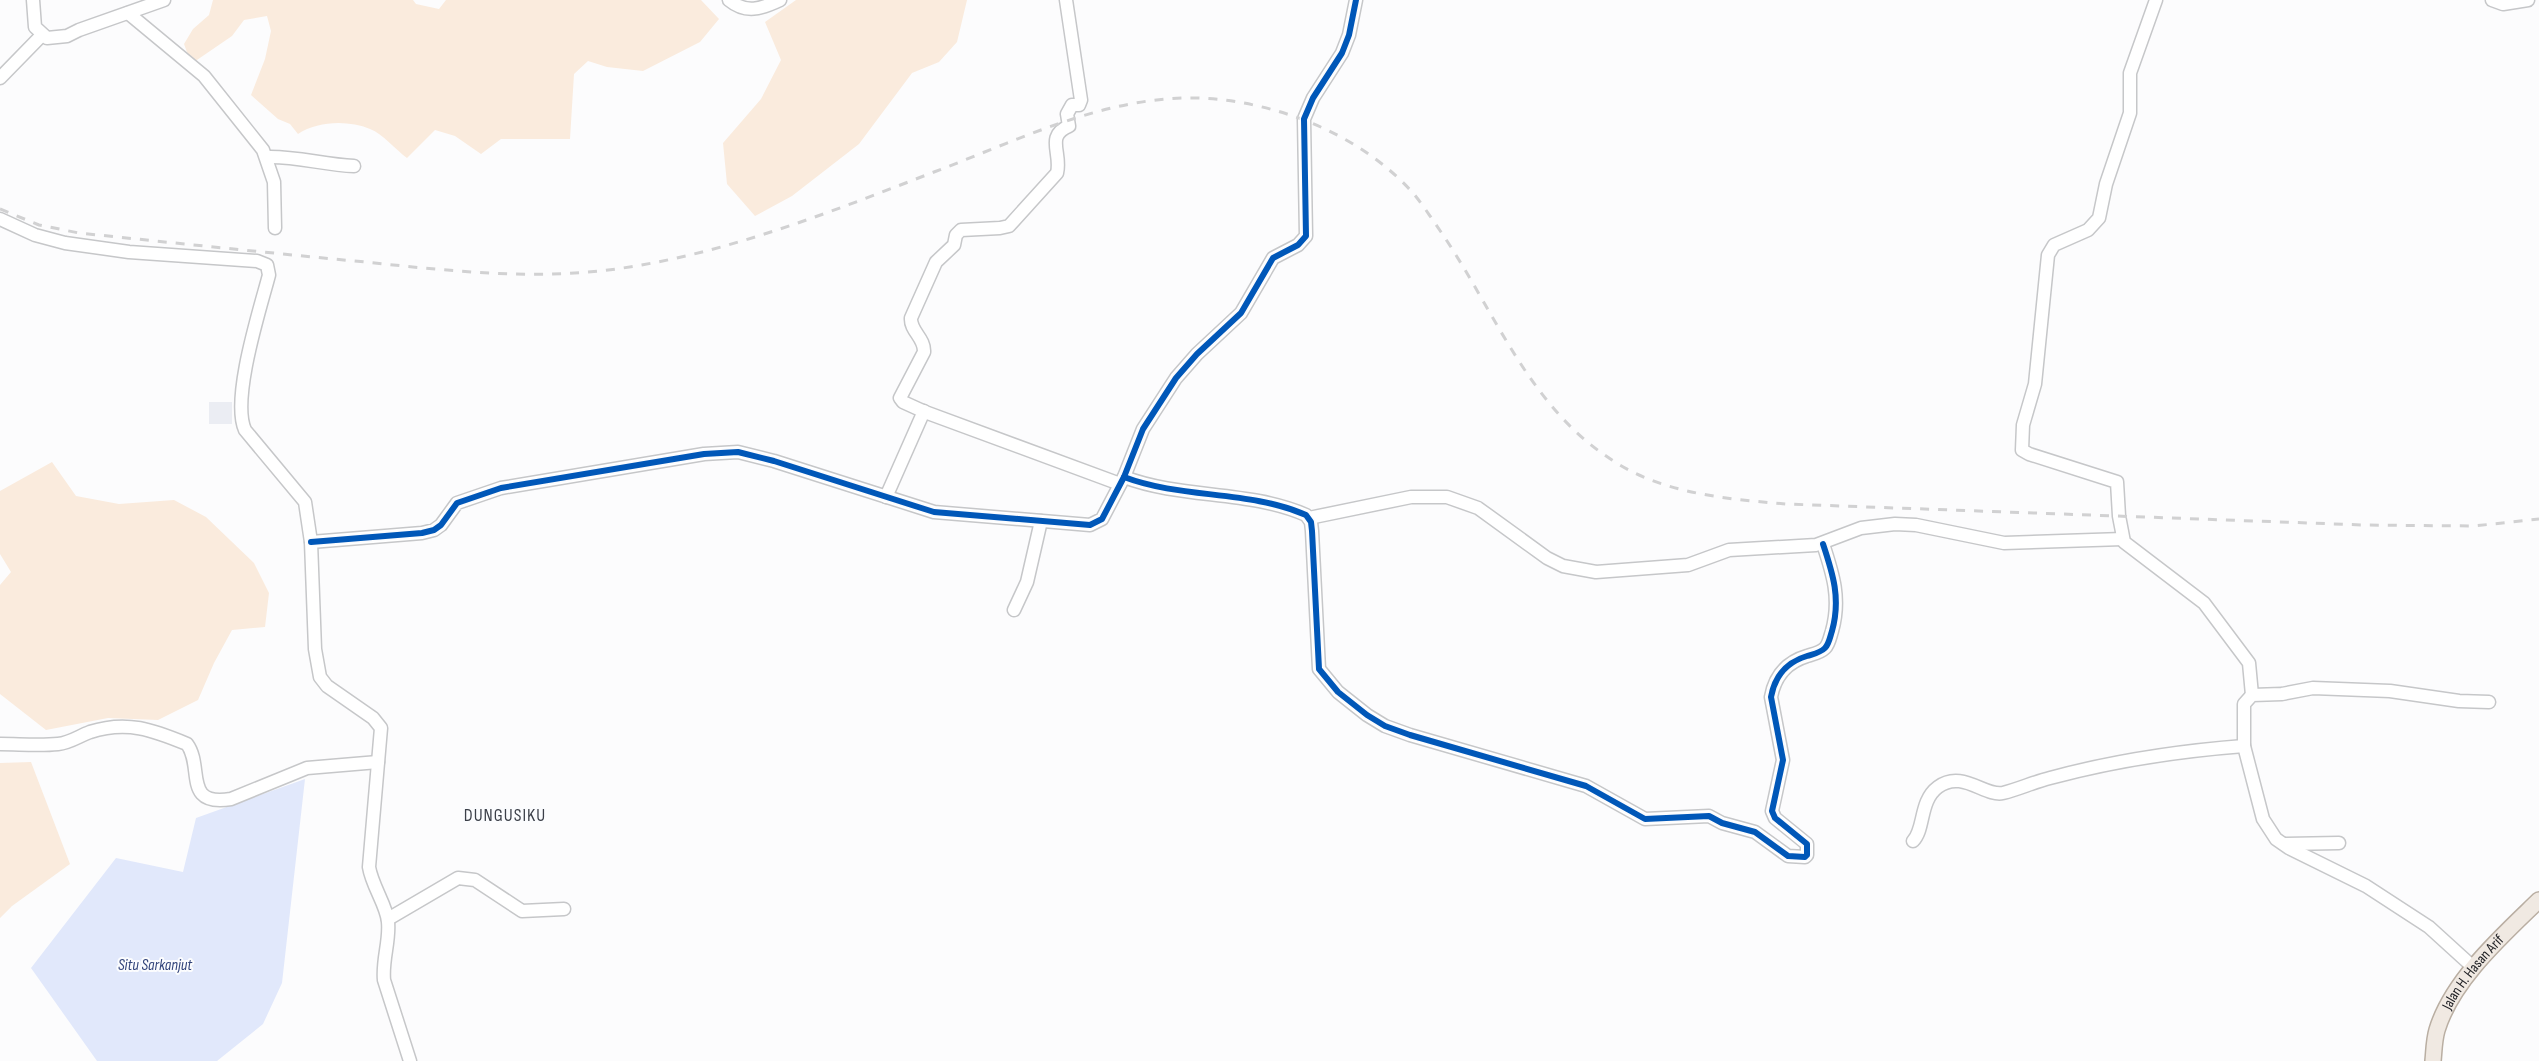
<svg xmlns="http://www.w3.org/2000/svg" width="2539" height="1061" font-family="'Sofia Sans Condensed',sans-serif">
  <style>
    .built { fill: #ebedf3 }
    .green { fill: #faebdd }
    .water { fill: #e1e8fb }
    .lines { fill: none; stroke-linecap: round; stroke-linejoin: round }
    .minor-casing { stroke: #c6c7c9; stroke-width: 15 }
    .major-casing { stroke: #b9aea2; stroke-width: 18 }
    .minor { stroke: #fff; stroke-width: 12 }
    .major { stroke: #f0e9e2; stroke-width: 15 }
    .rail { stroke: #d1d1d2; stroke-width: 3; stroke-dasharray: 9 9; stroke-linecap: butt }
    .cycleway-casing { stroke: #fbfcfe; stroke-width: 9 }
    .cycleway { stroke: #0057b8; stroke-width: 6 }
    .labels { text-anchor: middle; dominant-baseline: central; stroke-width: 4; stroke-linejoin: round; paint-order: stroke }
    .street-label { font-size: 15px; fill: #1e1f23; stroke: #fbfcfe }
    .water-label { font-size: 16px; font-style: italic; fill: #33457b; stroke: #fbfcfe }
    .quarter-label { font-size: 18px; letter-spacing: 1px; fill: #3b3f48; stroke: #fbfcfe }
  </style>
  <rect width="100%" height="100%" fill="#fcfcfd"/>
  <rect class="built" x="209" y="402" width="23" height="22"/>
  <g class="green">
    <path d="M213 0H413L416 4 439 9 446 0H701L719 19 700 42 643 71 607 67 588 61 574 74 570 139H501L481 154 455 136 435 130 407 158C396 150 383 134 370 129 348 120 318 121 298 134L290 124 278 119 251 95 265 59 271 31 267 16 244 20 232 36 194 62 188 55 184 44 193 29 209 15Z"/>
    <polygon points="796,0 967,0 957,42 939,62 912,73 859,144 792,196 755,216 727,184 723,143 761,99 781,60 765,22"/>
    <polygon points="52,462 76,496 119,504 174,500 206,517 254,563 269,593 265,627 232,630 214,663 198,700 158,720 108,718 46,730 0,694 0,585 11,572 0,554 0,491"/>
    <polygon points="31,762 70,864 12,906 0,918 0,763"/>
  </g>
  <polygon class="water" points="305,779 282,983 263,1024 217,1061 97,1061 31,968 116,858 183,872 196,818"/>
  <g class="lines">
    <g class="minor-casing">
      <g id="minor">
        <polyline points="33,0 35,27 47,38 67,36 79,30 164,0"/>
        <path d="M729 0C746 14 761 9 780 0"/>
        <path d="M1066 0 1081 100 1079 105H1072L1067 114 1069 126C1045 136 1062 153 1057 173L1009 226 1000 228 961 230 956 235 954 245 936 262 911 318C910 331 925 338 924 352L900 398 903 402 925 412 1120 484"/>
        <polyline points="2156,0 2130,73 2130,113 2106,184 2099,218 2088,230 2054,245 2048,255 2035,384 2023,425 2022,450 2029,454 2117,482 2119,516 2124,542 2204,603 2249,663 2252,695"/>
        <polyline points="2492,0 2503,4 2528,0"/>
        <polyline points="128,13 204,76 263,150 274,182 275,228"/>
        <polyline points="0,78 42,35"/>
        <path d="M267 157C297 156 324 165 354 166"/>
        <path d="M0 219 35 235 65 243 129 252 257 261 267 265 269 275C260 309 231 399 245 430L305 502 311 542 315 649 320 677 327 686 373 718 381 728 369 867C372 886 387 906 388 922 390 941 382 960 384 980L410 1061"/>
        <path d="M1124 477C1182 499 1249 490 1306 515L1311 522 1312 531 1319 669 1338 692 1367 715 1385 726 1410 735 1586 786 1645 819 1709 816 1722 823 1755 832 1788 856 1805 857 1807 855V844L1775 818 1772 811 1783 760 1771 697C1775 675 1787 662 1807 656 1813 654 1820 653 1825 648 1829 644 1830 637 1832 631 1841 599 1833 574 1823 544"/>
        <polyline points="886,497 924,411"/>
        <polyline points="1309,518 1411,497 1447,497 1478,508 1547,558 1563,566 1596,572 1688,565 1729,550 1816,545 1861,528 1895,524 1916,525 2004,543 2123,539"/>
        <polyline points="311,542 422,533 434,530 441,525 457,503 501,488 704,454 738,452 774,461 934,512 1090,525 1102,519 1124,477 1143,429 1176,378 1197,354 1241,313 1273,258 1298,245 1306,236 1304,119 1313,98 1342,53 1349,35 1356,0"/>
        <polyline points="1014,610 1027,582 1041,521"/>
        <path d="M0 744C19 744 39 746 58 744 70 743 79 736 90 732 127 720 153 730 187 744 204 767 182 807 231 799L307 768 378 762"/>
        <path d="M1913 841C1925 829 1919 801 1938 787 1962 769 1985 797 2003 793 2019 789 2034 782 2050 778 2113 761 2179 751 2244 746"/>
        <polyline points="2284,844 2339,843"/>
        <polyline points="388,919 458,878 475,880 522,911 564,909"/>
        <polyline points="2473,967 2429,927 2366,886 2289,848 2276,839 2263,819 2244,746 2244,704 2252,695 2282,694 2313,688 2390,691 2459,701 2489,702"/>
      </g>
    </g>
    <g class="major-casing">
      <g id="major">
        <path id="s1" d="M2433 1061C2434 1051 2434 1040 2437 1030 2452 980 2503 935 2539 900"/>
      </g>
    </g>
    <use href="#minor" class="minor"/>
    <use href="#major" class="major"/>
    <path class="rail" d="M0 209 39 225 79 233C175 243 270 253 365 262 451 271 538 281 623 268 731 252 833 211 934 172 1032 135 1130 83 1238 102 1303 113 1368 143 1413 193 1423 205 1432 219 1441 232 1495 311 1528 406 1612 460 1663 494 1727 499 1786 504L2364 525 2474 526 2539 519"/>
    <g class="cycleway-casing">
      <g id="cycleway">
        <path d="M1124 477C1182 499 1249 490 1306 515L1311 522 1312 531 1319 669 1338 692 1367 715 1385 726 1410 735 1586 786 1645 819 1709 816 1722 823 1755 832 1788 856 1805 857 1807 855V844L1775 818 1772 811 1783 760 1771 697C1775 675 1787 662 1807 656 1813 654 1820 653 1825 648 1829 644 1830 637 1832 631 1841 599 1833 574 1823 544"/>
        <polyline points="311,542 422,533 434,530 441,525 457,503 501,488 704,454 738,452 774,461 934,512 1090,525 1102,519 1124,477 1143,429 1176,378 1197,354 1241,313 1273,258 1298,245 1306,236 1304,119 1313,98 1342,53 1349,35 1356,0"/>
      </g>
    </g>
    <use href="#cycleway" class="cycleway"/>
  </g>
  <g class="labels">
    <g class="street-label">
      <text stroke="none"><textPath href="#s1" startOffset="100">Jalan H. Hasan Arif</textPath></text>
    </g>
    <g class="water-label">
      <text x="155" y="965">Situ Sarkanjut</text>
    </g>
    <g class="quarter-label">
      <text x="505" y="815">DUNGUSIKU</text>
    </g>
  </g>
</svg>
